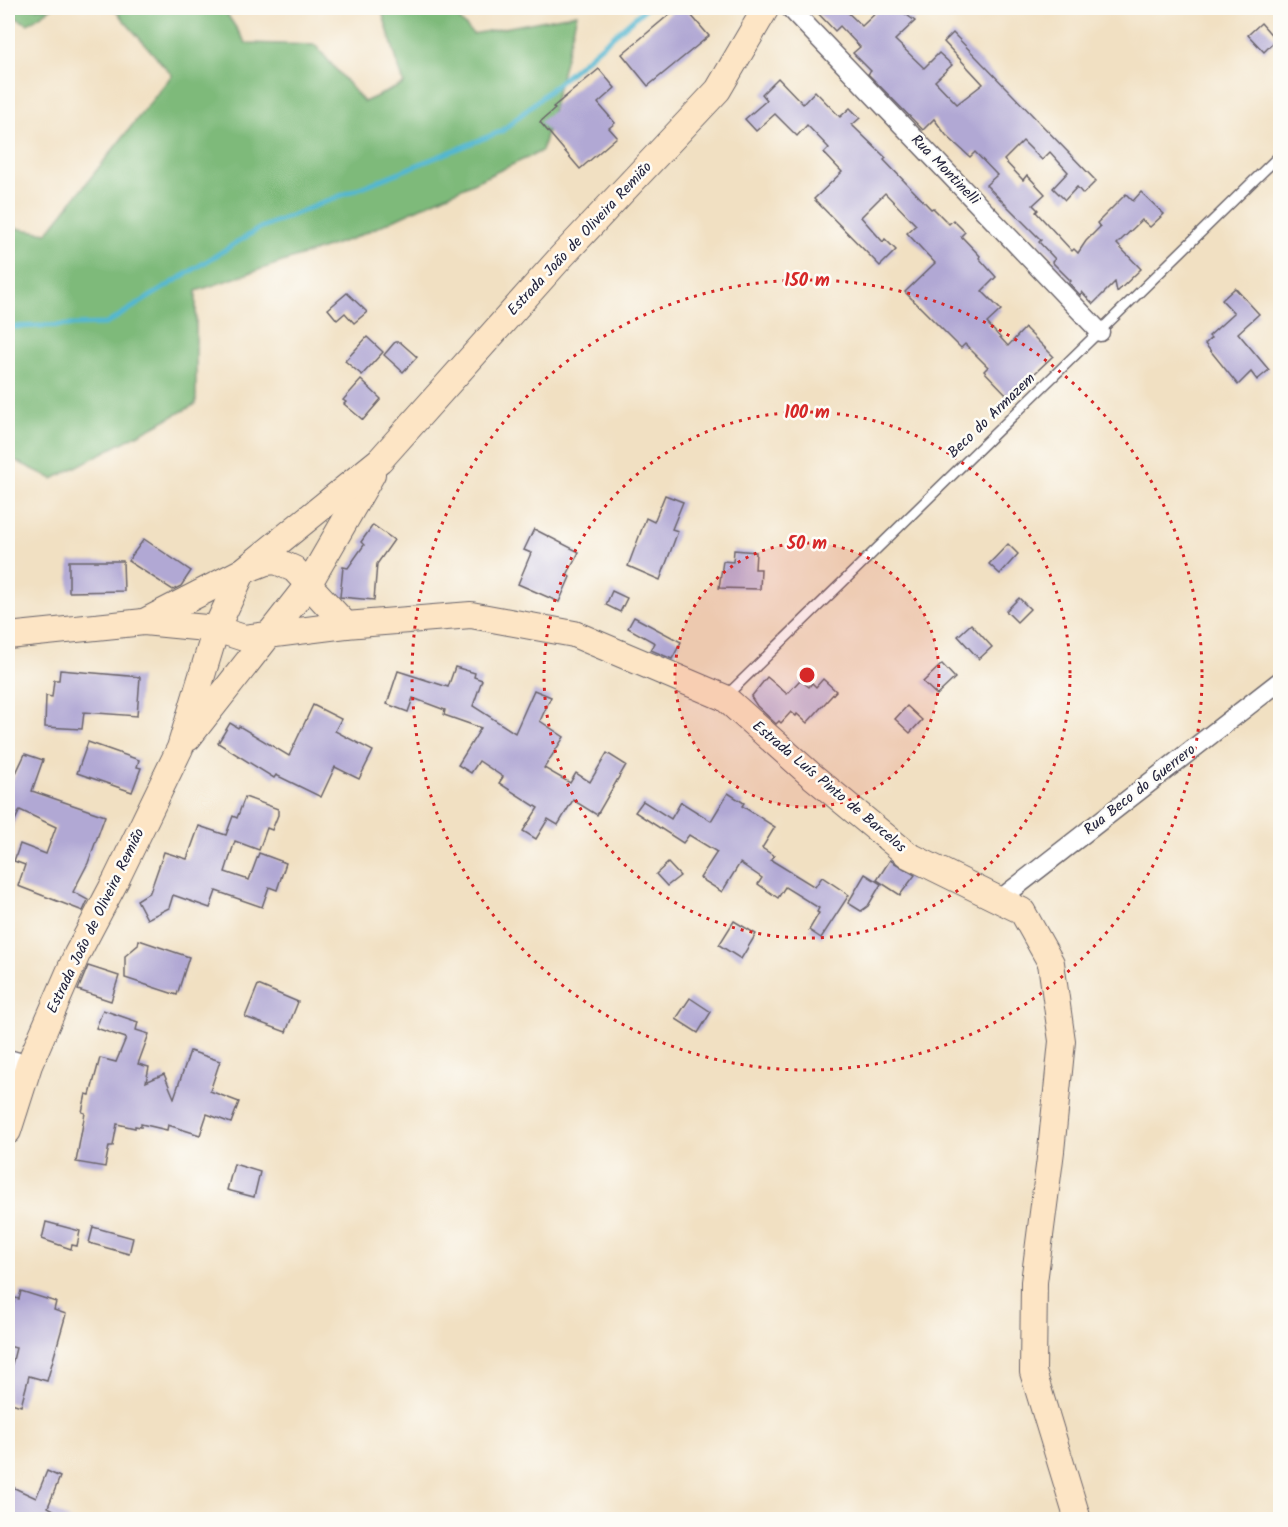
<svg xmlns="http://www.w3.org/2000/svg" width="1288" height="1527" font-family="Kalam,sans-serif">
  <style>
    .forest { fill: #7eba7a; stroke: #506e5a; stroke-width: 1.5 }
    .lines { fill: none; stroke-linecap: round; stroke-linejoin: round }
    .stream { stroke: #53b7d1; stroke-width: 5 }
    .building { fill: #b1a8d4 }
    .lane-casing { stroke: #6a646a; stroke-width: 12 }
    .street-casing { stroke: #6a646a; stroke-width: 21 }
    .secondary-casing { stroke: #6a646a; stroke-width: 28 }
    .lane { stroke: #fff; stroke-width: 9 }
    .street { stroke: #fff; stroke-width: 18 }
    .secondary { stroke: #fde5c5; stroke-width: 26 }
    .ring { fill: none; stroke: #d62828; stroke-width: 3; stroke-dasharray: 3 6 }
    .labels { text-anchor: middle; dominant-baseline: central; stroke-width: 5; stroke-linejoin: round; paint-order: stroke }
    .street-label { font-size: 15px; fill: #22223b; stroke: #fdfcf7 }
    .centre { fill: #d62828; stroke: #fdfcf7; stroke-width: 3 }
    .ring-label { font-size: 18px; text-anchor: middle; font-weight: bold; fill: #d62828; stroke: #fdfcf7; stroke-width: 5; stroke-linejoin: round; paint-order: stroke }
  </style>
  <rect width="100%" height="100%" fill="#fdfcf7"/>
  <filter id="ink" filterUnits="userSpaceOnUse"><feTurbulence type="fractalNoise" baseFrequency=".0167" numOctaves="2"/><feDisplacementMap in="SourceGraphic" scale="12" xChannelSelector="R" yChannelSelector="G"/><feConvolveMatrix kernelMatrix="1 2 1 2 8 2 1 2 1" color-interpolation-filters="sRGB"/></filter>
  <filter id="wash" filterUnits="userSpaceOnUse"><feTurbulence type="fractalNoise" baseFrequency=".008" numOctaves="4" result="noise"/><feDisplacementMap in="SourceGraphic" scale="24" xChannelSelector="R" yChannelSelector="G"/><feGaussianBlur stdDeviation="1.35" result="paint"/><feColorMatrix in="noise" values="0 0 0 0 0 0 0 0 0 0 0 0 0 0 0 0 0 1.4 0 .05"/><feComposite in="paint" operator="in"/></filter>
  <g filter="url(#wash)">
    <rect width="100%" height="100%" fill="#f1e0c2"/>
    <g class="forest">
      <polygon points="8,8 52,8 28,24 8,14"/>
      <polygon points="113,8 223,8 246,43 315,45 364,102 404,84 381,8 449,8 473,34 577,14 542,151 354,238 196,291 196,404 53,479 8,457 8,227 47,233 172,75"/>
    </g>
    <g class="lines">
      <polyline class="stream" points="8,327 106,324 260,228 502,131 646,8"/>
    </g>
    <g id="blocks">
      <g class="building">
        <polygon points="677,8 685,8 709,36 648,86 622,54"/>
        <polygon points="813,8 843,8 862,26 881,8 883,9 885,8 897,8 915,21 895,40 924,68 939,53 952,65 935,81 957,104 983,84 944,42 953,33 1096,181 1083,194 1077,187 1065,200 1053,188 1068,172 1050,152 1042,160 1023,141 1004,160 1023,180 1027,175 1045,194 1033,205 1038,210 1036,212 1072,251 1074,249 1078,253 1086,241 1100,227 1097,223 1126,194 1133,201 1141,192 1164,214 1150,227 1142,220 1117,244 1141,269 1117,292 1115,282 1093,304 1082,292 1080,295 1069,283 1071,281 1052,262 1055,259 1039,242 1041,240 986,185 997,175 975,152 970,157 946,135 934,119 923,130 868,74 871,71 853,53 860,47 840,26 835,31"/>
        <polygon points="1261,23 1276,40 1264,52 1248,35"/>
        <polygon points="599,69 615,88 598,103 615,123 609,128 617,137 580,169 540,122 555,109 553,107"/>
        <polygon points="778,78 803,104 815,91 840,117 850,108 860,118 852,125 886,158 884,160 931,209 933,208 949,224 953,220 965,232 961,236 980,256 979,258 996,277 982,291 1001,310 987,323 1008,346 1025,328 1053,356 1034,374 1032,372 1008,396 984,371 988,367 965,344 961,348 905,292 935,263 907,233 916,225 885,193 861,217 883,242 885,239 896,250 880,266 814,199 842,172 824,153 829,148 807,125 797,136 775,114 756,131 745,119 767,100 762,94"/>
        <polygon points="1235,288 1259,314 1238,333 1269,370 1257,380 1251,372 1238,385 1205,344 1211,338 1209,336 1234,313 1222,300"/>
        <polygon points="347,293 367,312 354,323 345,313 337,320 328,309"/>
        <polygon points="367,337 383,352 362,375 345,361"/>
        <polygon points="395,342 400,342 417,357 403,372 384,355"/>
        <polygon points="361,380 381,399 363,420 344,404 346,402 343,400"/>
        <polygon points="665,495 683,502 672,529 678,531 660,580 628,566 646,518 654,522"/>
        <polygon points="373,525 394,540 377,564 374,600 340,597 343,567 348,568 364,545 361,542"/>
        <polygon points="534,529 579,552 567,575 570,577 559,602 518,584 531,553 524,550"/>
        <polygon points="144,539 191,571 181,586 173,590 128,561"/>
        <polygon points="1008,544 1018,554 1000,574 989,564"/>
        <polygon points="734,550 756,552 755,569 761,569 760,589 719,588 723,561 733,562"/>
        <polygon points="69,561 123,561 124,591 69,592"/>
        <polygon points="612,591 627,598 620,612 606,605"/>
        <polygon points="1019,598 1030,609 1017,622 1006,611"/>
        <polygon points="634,617 681,642 672,659 651,650 655,643 628,628"/>
        <polygon points="971,624 992,647 979,659 958,636"/>
        <polygon points="942,664 955,678 937,695 923,682"/>
        <polygon points="455,667 475,673 474,677 482,680 473,706 515,733 534,690 551,697 540,721 564,737 544,768 570,783 576,773 590,782 607,753 626,765 597,815 573,800 558,825 548,819 536,839 523,831 538,808 499,783 503,777 479,761 471,773 458,765 481,728 444,715 445,710 413,698 408,712 387,704 398,671 448,687"/>
        <polygon points="60,670 140,677 137,716 84,712 82,729 45,727 46,696 52,697 54,680 59,680"/>
        <polygon points="767,677 787,694 800,680 809,687 812,683 816,687 823,679 836,691 807,723 797,714 796,716 791,712 781,723 779,721 776,724 757,706 751,697"/>
        <polygon points="313,705 341,719 335,731 373,751 359,779 335,767 321,797 276,775 274,778 218,743 230,723 238,728 239,726 289,756"/>
        <polygon points="907,706 922,720 910,733 895,719"/>
        <polygon points="88,742 139,760 137,767 141,768 132,792 77,773"/>
        <polygon points="25,754 43,760 32,791 105,816 88,863 73,892 88,900 83,911 18,886 25,865 14,861 20,844 46,854 56,827 20,810 8,835 8,790"/>
        <polygon points="728,793 744,803 742,806 775,827 762,848 774,856 771,860 815,887 822,877 849,895 821,938 809,930 819,913 817,912 819,908 785,887 778,898 758,884 762,878 740,863 722,892 700,878 717,852 689,835 683,843 635,812 643,801 671,819 681,802 711,821"/>
        <polygon points="245,797 278,809 278,815 272,830 267,828 259,850 235,841 225,872 249,880 259,853 286,863 277,890 269,887 262,907 216,891 210,908 173,895 169,908 147,919 137,900 150,892 164,852 187,859 199,826 226,835 233,816 237,818"/>
        <polygon points="890,860 915,875 900,895 877,880"/>
        <polygon points="668,863 680,876 667,886 656,874"/>
        <polygon points="865,874 881,884 868,906 861,911 848,903"/>
        <polygon points="734,921 756,934 741,959 719,945"/>
        <polygon points="139,940 189,957 177,995 125,978 125,956 138,945"/>
        <polygon points="88,966 119,976 111,1001 78,990"/>
        <polygon points="258,985 298,1002 286,1032 245,1017"/>
        <polygon points="690,998 711,1012 698,1033 676,1019"/>
        <polygon points="103,1010 138,1022 136,1030 149,1034 138,1064 149,1067 146,1082 164,1074 174,1098 190,1051 220,1061 210,1091 239,1102 231,1123 207,1114 200,1135 168,1125 167,1130 141,1124 141,1127 135,1126 135,1128 117,1124 113,1146 109,1146 105,1167 76,1162 85,1113 82,1112 86,1094 90,1095 100,1058 116,1062 126,1038 96,1028"/>
        <polygon points="234,1164 260,1172 254,1197 227,1190"/>
        <polygon points="46,1222 80,1231 77,1246 72,1245 71,1249 42,1239"/>
        <polygon points="93,1227 133,1238 129,1254 89,1243"/>
        <polygon points="21,1291 56,1302 54,1310 66,1314 47,1381 29,1376 21,1406 8,1402 8,1380 16,1348 8,1346 8,1325 15,1298 19,1299"/>
        <polygon points="47,1471 60,1477 48,1507 71,1520 8,1520 8,1485 36,1498"/>
      </g>
    </g>
  </g>
  <g filter="url(#ink)">
    <use href="#blocks" fill-opacity="0" stroke="#6a646a" stroke-width="1.5"/>
    <g class="lines">
      <g class="lane-casing">
        <polyline id="lane" points="726,696 1280,155"/>
      </g>
      <g class="street-casing">
        <g id="street">
          <polyline points="790,8 1100,332"/>
          <polyline points="999,900 1280,681"/>
          <polyline points="8,1059 29,1065"/>
        </g>
      </g>
      <g class="secondary-casing">
        <g id="secondary">
          <polyline points="144,622 243,571 266,562 276,561 294,569 346,625"/>
          <polyline points="8,636 144,622 216,629 244,638 346,625 471,615 574,634 725,698 811,775 908,855 1022,911 1051,963 1062,1041 1051,1151 1034,1282 1033,1372 1078,1520"/>
          <polyline points="188,738 308,585 372,474"/>
          <polyline points="8,1131 29,1065 77,954 116,880 180,748 216,629 243,571 380,460 562,256 718,90 766,8"/>
        </g>
      </g>
      <use href="#lane" class="lane"/>
      <use href="#street" class="street"/>
      <use href="#secondary" class="secondary"/>
    </g>
  </g>
  <circle cx="807" cy="675" r="132" fill="#d62828" fill-opacity=".12"/>
  <g class="ring">
    <circle cx="807" cy="675" r="132"/>
    <circle cx="807" cy="675" r="263"/>
    <circle cx="807" cy="675" r="395"/>
  </g>
  <g class="labels">
    <g class="street-label">
      <text transform="translate(945 170) rotate(46)">Rua Montinelli</text>
      <text transform="translate(580 239) rotate(-47)">Estrada João de Oliveira Remião</text>
      <text transform="translate(992 416) rotate(-44)">Beco do Armazem</text>
      <text transform="translate(829 787) rotate(40)">Estrada Luís Pinto de Barcelos</text>
      <text transform="translate(1140 790) rotate(-38)">Rua Beco do Guerrero</text>
      <text transform="translate(96 921) rotate(-64)">Estrada João de Oliveira Remião</text>
    </g>
  </g>
  <circle cx="807" cy="675" r="9" class="centre"/>
  <g class="ring-label">
    <text x="807" y="286">150 m</text>
    <text x="807" y="418">100 m</text>
    <text x="807" y="549">50 m</text>
  </g>
  <rect width="1288" height="1527" fill="none" stroke="#fdfcf7" stroke-width="30"/>
</svg>
